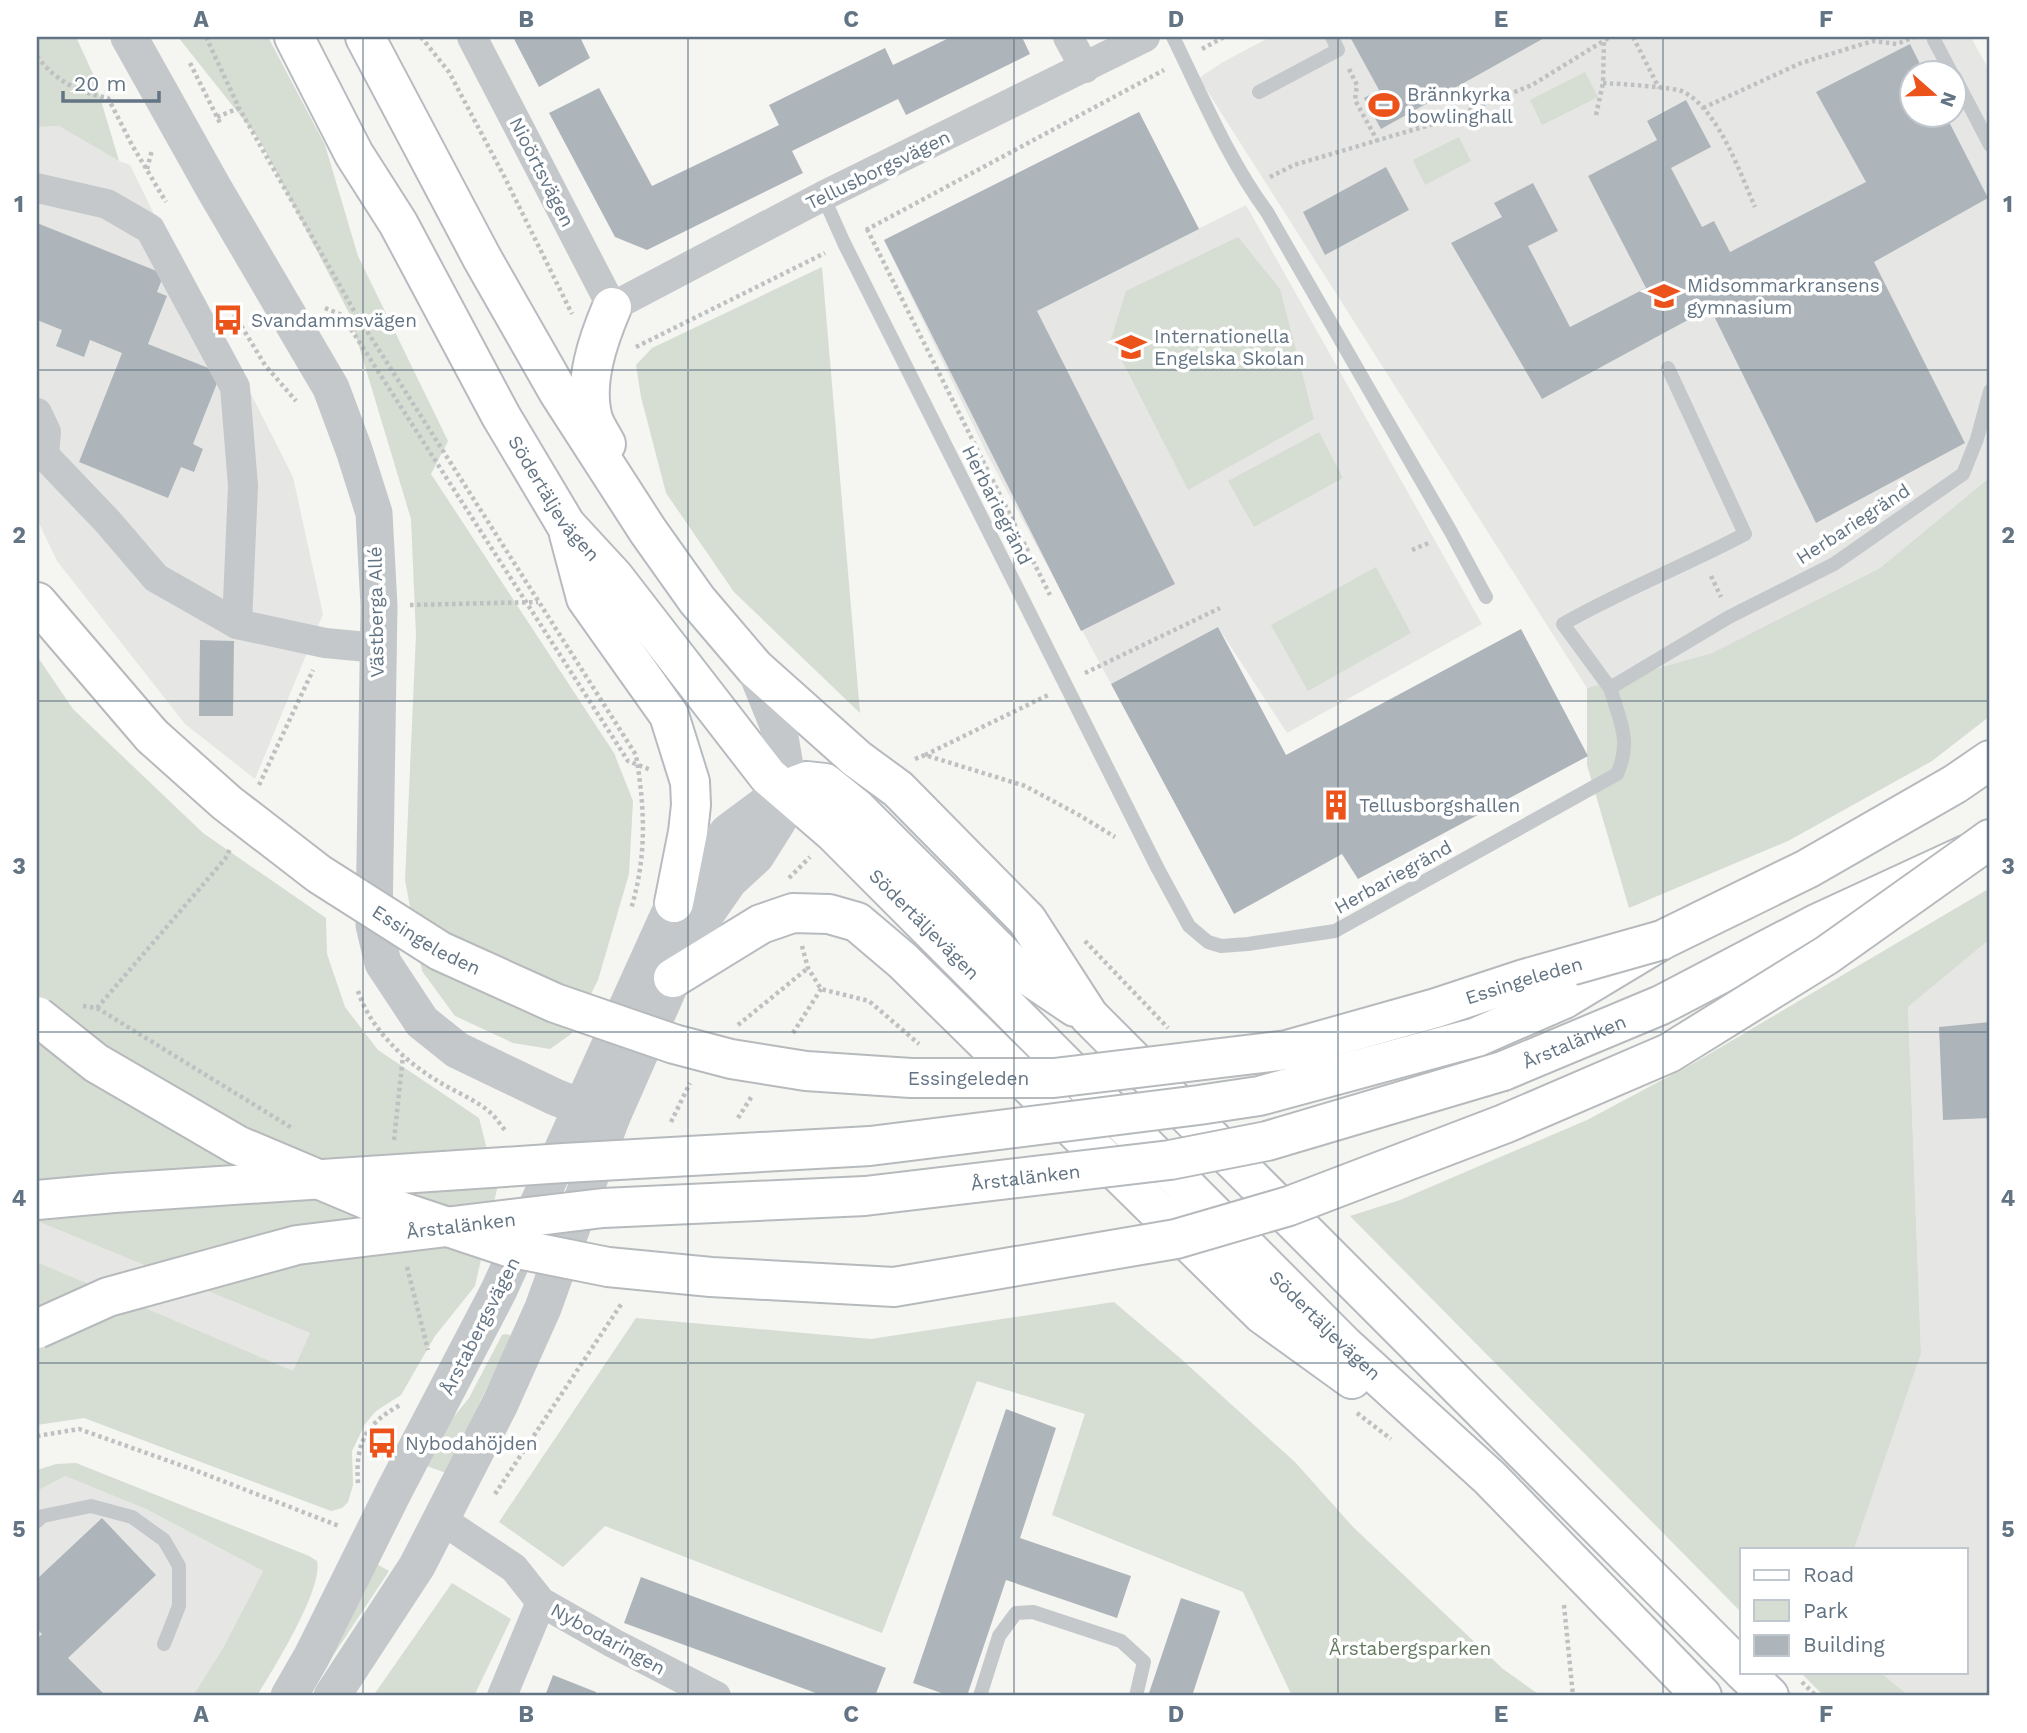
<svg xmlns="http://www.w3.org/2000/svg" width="2027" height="1733" font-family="'Work Sans',sans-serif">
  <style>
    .built { fill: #e6e7e5; fill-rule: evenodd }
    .green { fill: #d6ddd2 }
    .building { fill: #aeb5ba }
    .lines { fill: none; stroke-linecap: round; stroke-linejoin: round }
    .secondary-casing { stroke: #b7bbc0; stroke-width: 42 }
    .motorway-casing { stroke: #b7babd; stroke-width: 42 }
    .path { stroke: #bec0c2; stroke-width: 4.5; stroke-dasharray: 3.5 3.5; stroke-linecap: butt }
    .service { stroke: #c5c8cb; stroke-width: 14 }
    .minor { stroke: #c5c8cb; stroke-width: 30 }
    .tertiary { stroke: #c5c8cb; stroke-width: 37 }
    .secondary { stroke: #fff; stroke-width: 38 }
    .motorway { stroke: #fff; stroke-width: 38 }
    .motorway-bridge-casing { stroke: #b7babd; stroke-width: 42; stroke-linecap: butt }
    .motorway-bridge { stroke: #fff; stroke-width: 38 }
    .grid { fill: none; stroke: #637484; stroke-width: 2; stroke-opacity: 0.55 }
    .labels { text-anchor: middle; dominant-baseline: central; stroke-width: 7; stroke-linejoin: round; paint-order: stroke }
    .poi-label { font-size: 19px; fill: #637484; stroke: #fff; text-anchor: start }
    .street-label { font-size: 19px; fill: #637484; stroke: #fff }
    .park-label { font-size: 19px; fill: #667b62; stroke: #fff }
    .neatline { fill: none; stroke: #637484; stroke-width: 2.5 }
    .grid-label { font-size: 23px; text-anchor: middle; font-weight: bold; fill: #637484 }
  </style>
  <rect width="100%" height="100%" fill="#f5f5f1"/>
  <g class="built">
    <path d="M1270 37H1971L1990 72V477L1880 568 1712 653 1587 688 1199 78 1223 62ZM1912 74H1954V116H1912Z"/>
    <polygon points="1139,112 1198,229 1246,205 1482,624 1287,733 1218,627 1111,684 987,454 884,240"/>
    <polygon points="59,126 119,161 130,165 177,261 237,366 293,477 323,614 255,779 185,724 57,561 37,519 37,127"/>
    <polygon points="1990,939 1990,1696 1909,1696 1880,1672 1966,1672 1966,1549 1854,1549 1921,1352 1908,1007"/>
    <polygon points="37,1221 310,1333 293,1372 37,1262"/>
    <polygon points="65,1476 146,1509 263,1571 223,1648 193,1696 37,1696 37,1491"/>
  </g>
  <g class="green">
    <polygon points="37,37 76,37 93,74 119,161 59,126 37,127"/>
    <polygon points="178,37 268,37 325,145 358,256 448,441 431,474 614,753 633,801 629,874 598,980 571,1034 550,1049 513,1043 455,1016 422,971 405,880 416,635 411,519 349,313 259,139"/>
    <polygon points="1585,72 1598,97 1542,125 1530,100"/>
    <polygon points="1459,137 1471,161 1425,185 1413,160"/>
    <polygon points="1238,237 1280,289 1314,419 1188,490 1111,339 1126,291"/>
    <polygon points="822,267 860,713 734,592 666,493 641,397 636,365 652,348"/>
    <polygon points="1319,432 1343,478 1254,527 1228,481"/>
    <polygon points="1990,477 1990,716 1932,761 1788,841 1629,908 1587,765 1587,688 1712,653 1880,568"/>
    <polygon points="1376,567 1411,633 1308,691 1271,625"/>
    <polygon points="37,656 73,709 203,833 326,918 327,954 345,1007 378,1050 479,1118 497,1189 475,1286 435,1336 401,1395 376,1411 365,1424 352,1451 353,1485 348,1502 342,1508 331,1511 84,1418 37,1425 37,1262 293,1371 310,1333 37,1221"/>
    <polygon points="1990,888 1990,939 1908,1007 1921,1353 1854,1549 1742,1549 1742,1613 1350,1216 1400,1200 1587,1120 1694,1063"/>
    <polygon points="1114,1302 1180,1358 1295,1462 1353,1527 1503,1669 1541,1696 1292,1696 1243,1592 1052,1515 1085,1414 977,1381 882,1633 605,1526 563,1567 499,1522 636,1318 871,1339"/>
    <polygon points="506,1334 510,1335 510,1339 446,1473 424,1465 439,1435 469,1398 502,1335"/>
    <path d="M76 1463 309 1556 317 1561C324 1588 272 1671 257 1696H193L223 1648 263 1571 146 1509 65 1476 37 1491V1470L56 1464Z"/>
    <polygon points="373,1562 389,1571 317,1680"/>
    <polygon points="452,1583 511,1619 474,1696 373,1696"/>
    <polygon points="1800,1672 1880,1672 1909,1696 1824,1696"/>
  </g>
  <g class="building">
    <polygon points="513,37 580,37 590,58 539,87"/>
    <polygon points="951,37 1022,37 1030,54 906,115 898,99 792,151 803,173 647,250 615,237 549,113 599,88 652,186 779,125 769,105 885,48 893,65"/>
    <polygon points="1350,37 1546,37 1381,129 1364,98 1379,90"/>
    <polygon points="1910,44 1925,74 1912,74 1912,116 1946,116 1988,198 1874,262 1965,443 1816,523 1710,308 1542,399 1451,243 1502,217 1494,203 1533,183 1558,231 1528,246 1570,327 1646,288 1588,176 1657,140 1647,121 1686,100 1711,147 1671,168 1702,227 1714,221 1730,252 1866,182 1816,92"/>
    <polygon points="1139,112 1199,229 1037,311 1175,584 1081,631 884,240"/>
    <polygon points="1386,167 1409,210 1325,255 1303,212"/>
    <polygon points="37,223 164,274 157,292 167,296 148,344 221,373 193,444 203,449 194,472 181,467 168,498 79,462 122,353 90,340 84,357 56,346 62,330 37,320"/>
    <polygon points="1218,627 1286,755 1521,629 1588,756 1358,879 1342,854 1234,914 1111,684"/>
    <polygon points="200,640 234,641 233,716 199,716"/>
    <polygon points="1990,1022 1990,1118 1943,1120 1939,1027"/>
    <polygon points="1006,1409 1056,1428 1020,1538 1131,1576 1117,1618 1006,1580 967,1696 950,1696 913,1683"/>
    <polygon points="102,1518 156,1575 68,1658 106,1696 37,1696 37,1639 42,1634 37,1629 37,1579"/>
    <polygon points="641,1577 886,1668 875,1696 824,1696 624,1623"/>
    <polygon points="1181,1598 1220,1611 1192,1696 1148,1696"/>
    <polygon points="553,1675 596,1692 595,1696 545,1696"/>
  </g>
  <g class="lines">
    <g class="secondary-casing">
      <g id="secondary">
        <path id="s1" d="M294 37 354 154 398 223 501 416 566 525 614 577 768 776 833 832 1344 1345 1490 1478 1702 1696"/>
        <polyline points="365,37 482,258 559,393 648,531 697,600 755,668 857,759 898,789 1027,920 1089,1016 1742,1670"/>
        <path d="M606 444C602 436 596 428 593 419 583 383 598 340 612 307"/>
        <polyline points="569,534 586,598 669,715 690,782 691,805 688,832 674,903"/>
        <polyline points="786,789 807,781 825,783 856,808 1014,966 1075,1007"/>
        <polyline points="673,978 761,924 793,913 829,914 857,922 903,961 1262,1314 1352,1379"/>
        <polyline points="1744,1672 1769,1696"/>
      </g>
    </g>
    <g class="motorway-casing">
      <g id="motorway">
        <polyline points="37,602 152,736"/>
        <polyline points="1564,999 1662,940 1807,869 1955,784 1990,760"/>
        <path id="s2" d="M1503 1071 1661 1005 1816 924 1972 852 1990 839"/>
      </g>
    </g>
    <g class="path">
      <path d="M206 37 239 108 353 309 636 755C645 809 647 856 631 909"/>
      <polyline points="421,37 449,72 505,178 572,314"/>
      <polyline points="1633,37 1659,88"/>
      <polyline points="1202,49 1224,37"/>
      <path d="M37 56C54 80 79 93 108 98L132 145 166 202"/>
      <polyline points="190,63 221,125"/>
      <polyline points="1349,69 1357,85 1355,100 1378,142"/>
      <path d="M1603 83C1618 84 1675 87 1684 92 1719 111 1740 173 1755 207"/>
      <polyline points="1703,108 1801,63 1873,41 1897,44 1914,37"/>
      <polyline points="1596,115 1603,83 1604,40"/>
      <polyline points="217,117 239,108"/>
      <polyline points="147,169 152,150"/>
      <polyline points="1270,177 1294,165 1443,121 1532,85 1610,37"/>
      <polyline points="867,229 1050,595"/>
      <polyline points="866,230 1164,70"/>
      <polyline points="325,308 342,315 628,761 651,770"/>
      <polyline points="234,314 265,365 296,401"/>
      <polyline points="636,347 825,253"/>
      <polyline points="1412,550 1431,542"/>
      <polyline points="1711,576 1721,597"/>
      <polyline points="410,605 538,602"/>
      <polyline points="1085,673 1220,608"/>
      <polyline points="925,755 1048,695"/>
      <polyline points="915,759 925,755 1025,786 1079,815 1115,837"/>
      <polyline points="259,785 313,670"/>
      <polyline points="789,878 810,857"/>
      <polyline points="1085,941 1168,1028"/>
      <polyline points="802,946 808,968 821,989 869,1001 919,1044"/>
      <path d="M358 991C370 1028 403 1060 436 1080 453 1091 477 1100 492 1114 497 1119 501 1126 506 1131"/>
      <polyline points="83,1006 97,1008 292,1128"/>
      <polyline points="97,1008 225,859 231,847"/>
      <polyline points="738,1025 808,968"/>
      <polyline points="793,1033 821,989"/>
      <polyline points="738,1118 752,1096"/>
      <polyline points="671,1122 690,1083"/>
      <polyline points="394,1140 403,1056"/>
      <polyline points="407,1267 428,1350"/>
      <polyline points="1357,1413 1391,1439"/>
      <polyline points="37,1436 79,1429 197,1471 339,1526"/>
      <path d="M358 1483C355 1443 366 1424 400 1405"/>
      <polyline points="495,1494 622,1303"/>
      <polyline points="1564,1605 1573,1696"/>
      <polyline points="1802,1682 1816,1696"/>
    </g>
    <g class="service">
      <path d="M1173 37C1202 96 1228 159 1267 212L1451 532 1486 597"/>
      <polyline points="1934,40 1952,74"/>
      <polyline points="1954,76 1990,145"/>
      <polyline points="1259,92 1338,50 1332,37"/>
      <path d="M823 196 844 243 1158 869 1189 926 1208 942 1221 946 1248 944 1335 931 1617 774C1632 741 1620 721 1610 688L1729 617 1834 564 1963 474 1977 439 1990 391"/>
      <path d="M1610 688 1563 624C1622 590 1685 566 1745 534L1668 368"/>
      <polyline points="37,1521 43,1516 91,1506 132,1517 164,1540 179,1566 179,1606 164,1644"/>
      <polyline points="980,1696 999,1636 1016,1613 1033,1612 1121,1641 1144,1662 1136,1696"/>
    </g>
    <g class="minor">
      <polyline points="472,37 612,307 823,196 1145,37"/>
      <polyline points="1068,37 1085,68"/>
      <polyline points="37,188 107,204 150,229 235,387 243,486 237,624"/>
      <polyline points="37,413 46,432 44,455 108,522 156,578 237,624 325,643 378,648"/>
      <polyline points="442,1520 514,1568 541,1602 613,1643 716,1696"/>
      <polyline points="502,1696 541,1602"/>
    </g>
    <g class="tertiary">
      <polyline points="129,37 213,187 331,388 354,450 374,513 379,606 374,925 383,963 422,1022 457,1050 555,1097 611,1119"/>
      <polyline points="289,1696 312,1656 394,1491 499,1290 674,903 728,832 786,789"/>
      <polyline points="332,1696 417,1566 500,1404 543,1308 611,1119 673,978 704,917 729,881 756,856 778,821 786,789 786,772 778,725 755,668"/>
    </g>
    <use href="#secondary" class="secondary"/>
    <use href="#motorway" class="motorway"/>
    <g class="motorway-bridge-casing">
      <g id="motorway-bridge">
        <path id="s3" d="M152 736 227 803 319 874 440 951 555 1003 674 1044 731 1059 806 1071 911 1078H1054L1287 1050 1436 1008 1524 979 1662 940"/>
        <polyline points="37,1016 96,1063 237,1145 370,1201 508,1247 608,1267 711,1277 894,1287 1176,1239 1289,1206 1504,1124 1669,1053 1827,955 1972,852"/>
        <polyline points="37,1200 114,1193 564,1163 870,1146 1199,1105 1259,1096 1477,1037 1564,999"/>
        <path id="s4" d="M37 1329 108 1297 297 1245 603 1208 865 1196 1170 1160 1267 1141 1503 1071"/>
      </g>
    </g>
    <use href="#motorway-bridge" class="motorway-bridge"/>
  </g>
  <path class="grid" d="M363 37V1696M688 37V1696M1014 37V1696M1338 37V1696M1663 37V1696M37 370H1990M37 701H1990M37 1032H1990M37 1363H1990"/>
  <defs>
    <g id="stadium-bare" transform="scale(2.415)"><path d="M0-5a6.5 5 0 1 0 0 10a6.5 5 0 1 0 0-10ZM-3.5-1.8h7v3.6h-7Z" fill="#eb531b" stroke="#fff" stroke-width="2.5" paint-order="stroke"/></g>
    <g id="school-bare" transform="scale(2.415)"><path d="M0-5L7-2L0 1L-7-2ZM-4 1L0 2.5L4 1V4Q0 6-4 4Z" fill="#eb531b" stroke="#fff" stroke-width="2.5" paint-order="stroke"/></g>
    <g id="bus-bare" transform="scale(2.415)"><path d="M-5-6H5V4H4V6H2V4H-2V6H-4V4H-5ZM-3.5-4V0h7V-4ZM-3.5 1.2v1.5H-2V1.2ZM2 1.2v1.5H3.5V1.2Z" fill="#eb531b" stroke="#fff" stroke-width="2.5" paint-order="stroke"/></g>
    <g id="building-bare" transform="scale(2.415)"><path d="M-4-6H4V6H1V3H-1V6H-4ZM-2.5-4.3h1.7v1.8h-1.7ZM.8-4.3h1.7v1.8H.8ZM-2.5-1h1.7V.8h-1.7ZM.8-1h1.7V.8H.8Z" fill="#eb531b" stroke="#fff" stroke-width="2.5" paint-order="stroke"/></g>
  </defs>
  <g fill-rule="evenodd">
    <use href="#stadium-bare" x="1384" y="105"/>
    <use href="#school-bare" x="1664" y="296"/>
    <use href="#bus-bare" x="228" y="320"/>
    <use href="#school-bare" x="1131" y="347"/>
    <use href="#building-bare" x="1336" y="805"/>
    <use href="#bus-bare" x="382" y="1443"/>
  </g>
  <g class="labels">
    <g class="poi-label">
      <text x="1407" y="94">Brännkyrka<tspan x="1407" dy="22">bowlinghall</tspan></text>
      <text x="1687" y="285">Midsommarkransens<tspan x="1687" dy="22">gymnasium</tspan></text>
      <text x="251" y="320">Svandammsvägen</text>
      <text x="1154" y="336">Internationella<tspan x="1154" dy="22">Engelska Skolan</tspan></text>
      <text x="1359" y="805">Tellusborgshallen</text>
      <text x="405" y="1443">Nybodahöjden</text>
    </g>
    <g class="street-label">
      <text transform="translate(878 170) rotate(-26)">Tellusborgsvägen</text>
      <text transform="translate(542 172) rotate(63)">Nioörtsvägen</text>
      <text stroke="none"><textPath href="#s1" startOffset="530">Södertäljevägen</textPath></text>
      <text transform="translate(997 505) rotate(63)">Herbariegränd</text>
      <text transform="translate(1853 524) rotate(-33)">Herbariegränd</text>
      <text transform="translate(376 612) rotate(-91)">Västberga Allé</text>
      <text transform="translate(1393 877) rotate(-29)">Herbariegränd</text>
      <text stroke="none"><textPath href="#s1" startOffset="1097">Södertäljevägen</textPath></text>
      <text stroke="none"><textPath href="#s3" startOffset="343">Essingeleden</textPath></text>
      <text stroke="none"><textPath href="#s3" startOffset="1477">Essingeleden</textPath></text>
      <text stroke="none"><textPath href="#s2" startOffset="77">Årstalänken</textPath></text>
      <text stroke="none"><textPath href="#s3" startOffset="910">Essingeleden</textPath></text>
      <text stroke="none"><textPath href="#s4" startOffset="1006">Årstalänken</textPath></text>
      <text stroke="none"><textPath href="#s4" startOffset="439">Årstalänken</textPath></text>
      <text stroke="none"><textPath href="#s1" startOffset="1664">Södertäljevägen</textPath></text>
      <text transform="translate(480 1326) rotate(-63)">Årstabergsvägen</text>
      <text transform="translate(608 1639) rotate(29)">Nybodaringen</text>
    </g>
    <g class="park-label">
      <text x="1410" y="1648">Årstabergsparken</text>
    </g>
  </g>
  <rect width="2027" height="1733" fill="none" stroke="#ffffff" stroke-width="77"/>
  <rect x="1740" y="1548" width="228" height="126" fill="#ffffff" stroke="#c1c7ce" stroke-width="2"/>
  <rect x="1754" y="1570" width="35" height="10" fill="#ffffff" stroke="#c1c7ce" stroke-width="2"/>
  <text x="1803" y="1582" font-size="21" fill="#637484">Road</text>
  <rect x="1754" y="1600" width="35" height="21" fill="#d6ddd2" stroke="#c1c7ce" stroke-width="2"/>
  <text x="1803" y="1618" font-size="21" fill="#637484">Park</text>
  <rect x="1754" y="1635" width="35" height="21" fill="#aeb5ba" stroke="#c1c7ce" stroke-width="2"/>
  <text x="1803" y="1652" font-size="21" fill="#637484">Building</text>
  <g transform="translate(1933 94) rotate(110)"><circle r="33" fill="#ffffff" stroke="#c1c7ce" stroke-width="2"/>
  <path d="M0-5L12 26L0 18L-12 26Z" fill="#eb531b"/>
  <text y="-10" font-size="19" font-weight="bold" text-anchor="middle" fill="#637484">N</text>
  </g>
  <path d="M63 91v10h96v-10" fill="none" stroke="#637484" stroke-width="3.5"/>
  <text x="74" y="91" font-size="21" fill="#637484" stroke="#ffffff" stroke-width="5" paint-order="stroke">20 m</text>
  <rect x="38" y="38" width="1950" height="1656" class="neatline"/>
  <g class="grid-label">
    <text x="201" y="27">A</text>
    <text x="526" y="27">B</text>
    <text x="851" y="27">C</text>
    <text x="1176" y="27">D</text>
    <text x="1501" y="27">E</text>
    <text x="1826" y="27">F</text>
    <text x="19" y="212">1</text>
    <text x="2008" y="212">1</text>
    <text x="19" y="543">2</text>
    <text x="2008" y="543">2</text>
    <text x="19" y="874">3</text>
    <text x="2008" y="874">3</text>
    <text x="19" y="1206">4</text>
    <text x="2008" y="1206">4</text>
    <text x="19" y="1537">5</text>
    <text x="2008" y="1537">5</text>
    <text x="201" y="1722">A</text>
    <text x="526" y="1722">B</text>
    <text x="851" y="1722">C</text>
    <text x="1176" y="1722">D</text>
    <text x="1501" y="1722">E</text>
    <text x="1826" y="1722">F</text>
  </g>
</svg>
